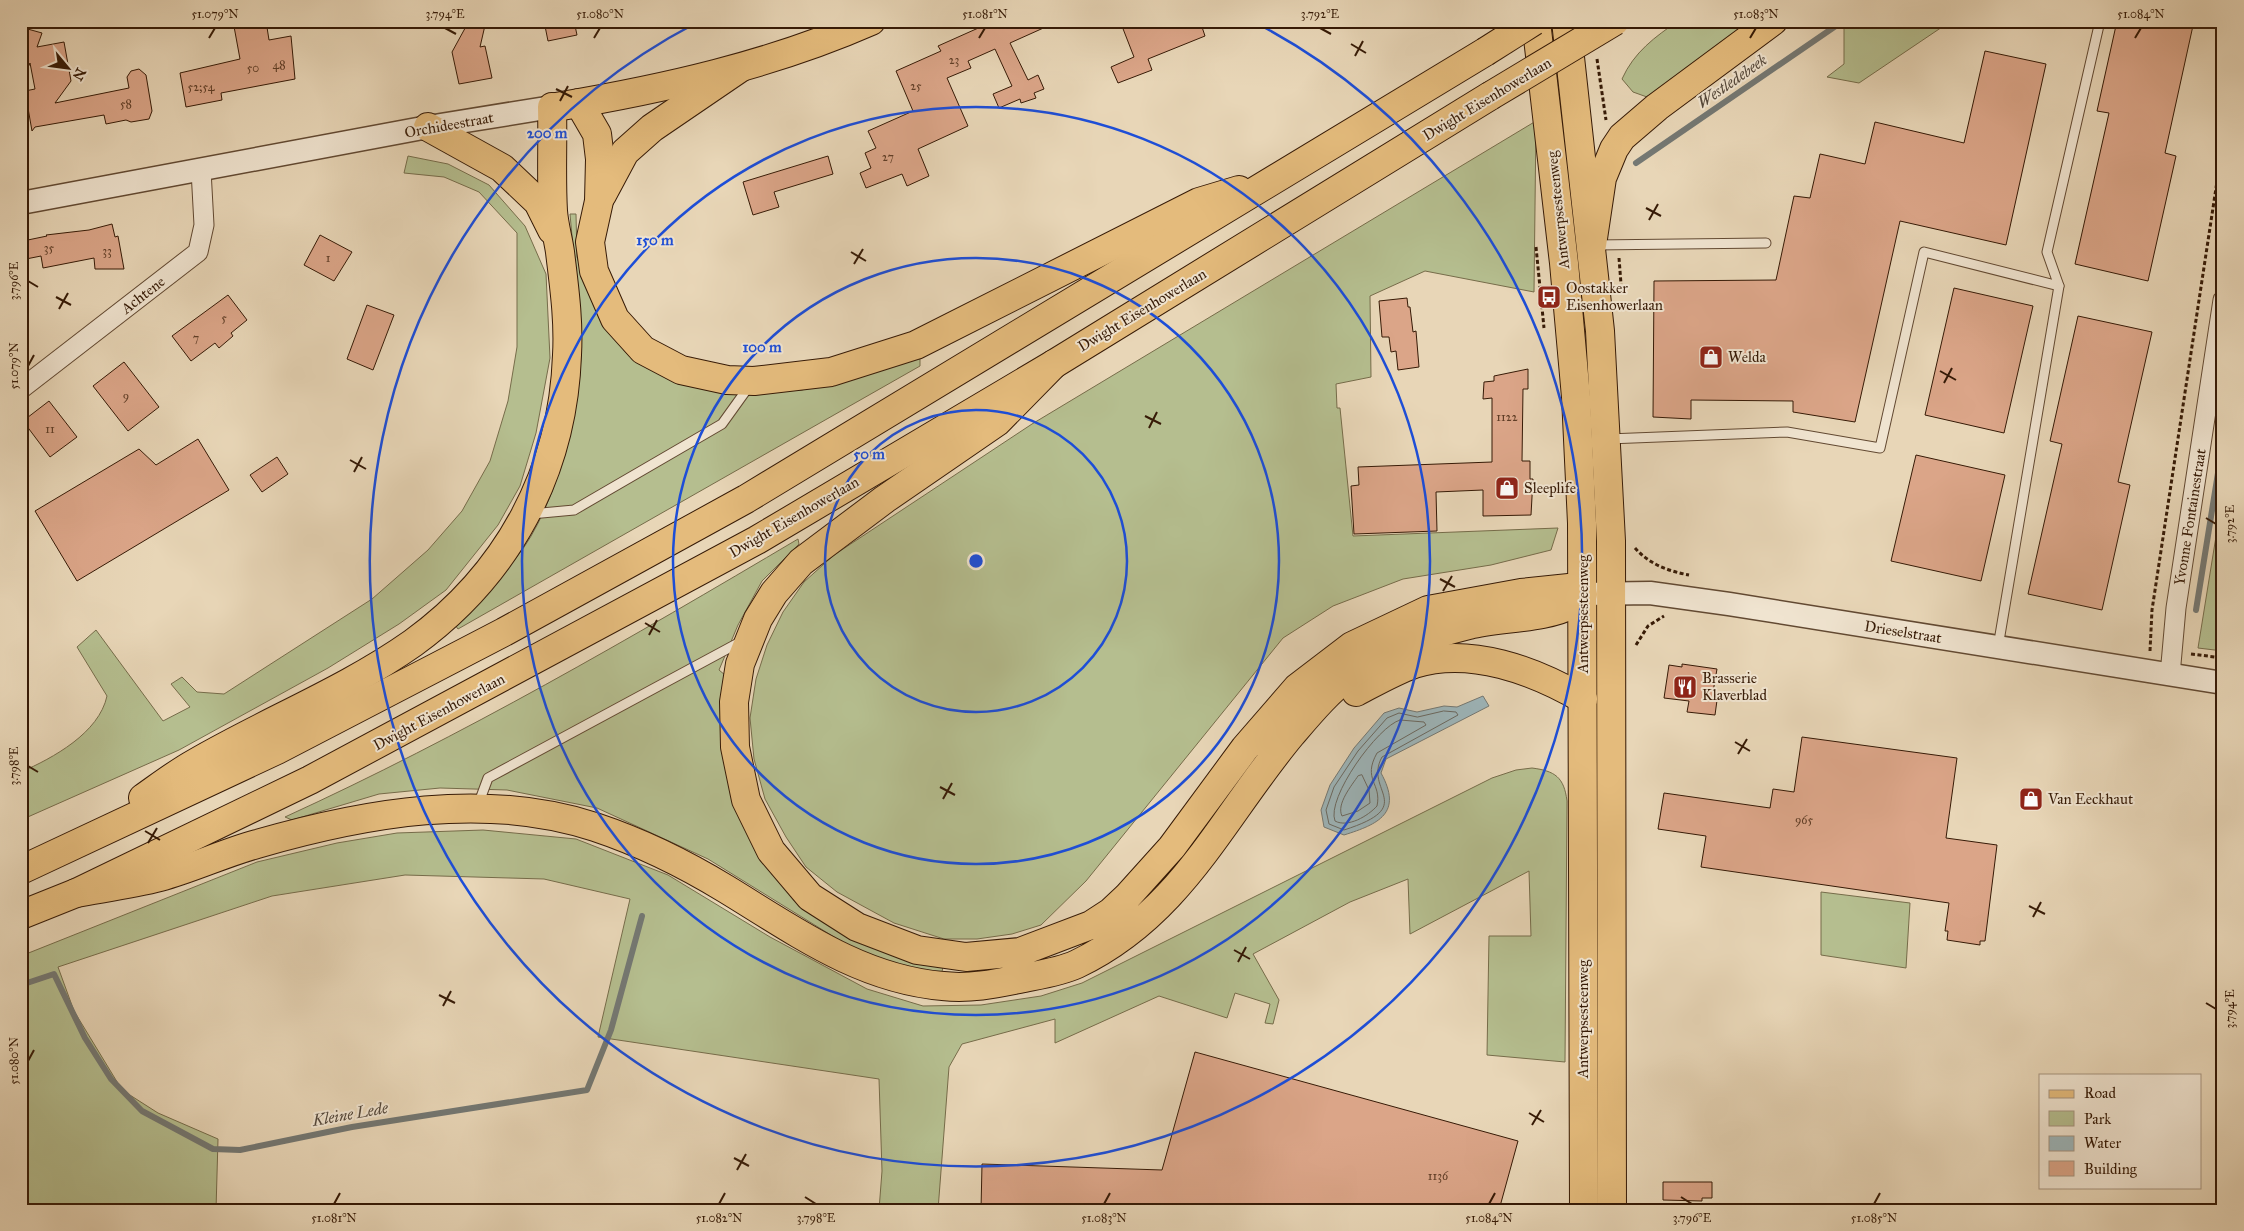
<svg xmlns="http://www.w3.org/2000/svg" width="2244" height="1231" font-family="'IM FELL Great Primer',serif">
  <style>
    .green { fill: #b5be8f; stroke: #766c4a }
    .water { fill: #9db6bb; stroke: #747873 }
    .lines { fill: none; stroke-linecap: round; stroke-linejoin: round }
    .shore { stroke: #6a6860; stroke-width: 1 }
    .stream { stroke: #747873; stroke-width: 6 }
    .building { fill: #dba588; stroke: #361a06 }
    .service-casing { stroke: #624932; stroke-width: 11 }
    .minor-casing { stroke: #624932; stroke-width: 21 }
    .tertiary-casing { stroke: #624932; stroke-width: 25 }
    .primary-casing { stroke: #361a06; stroke-width: 30 }
    .motorway-casing { stroke: #361a06; stroke-width: 30 }
    .path { stroke: #361a06; stroke-width: 3; stroke-dasharray: 4 2.5; stroke-linecap: butt }
    .service { stroke: #f0e4d0; stroke-width: 9 }
    .minor { stroke: #f0e4d0; stroke-width: 19 }
    .tertiary { stroke: #f0e4d0; stroke-width: 22 }
    .primary { stroke: #e4bb7c; stroke-width: 28 }
    .motorway { stroke: #e4bb7c; stroke-width: 28 }
    .motorway-bridge-casing { stroke: #361a06; stroke-width: 30; stroke-linecap: butt }
    .motorway-bridge { stroke: #e4bb7c; stroke-width: 28 }
    .ticks { fill: none; stroke: #361a06; stroke-width: 2 }
    .ring { fill: none; stroke: #1d4ed8; stroke-width: 2.5 }
    .labels { text-anchor: middle; dominant-baseline: central; stroke-width: 4; stroke-linejoin: round; paint-order: stroke }
    .number-label { font-size: 12px; fill: #5f3d26 }
    .street-label { font-size: 15px; fill: #361a06; stroke: #f0e4d0 }
    .poi-label { font-size: 15px; fill: #361a06; stroke: #f0e4d0; text-anchor: start }
    .water-label { font-size: 16px; font-style: italic; fill: #55493c; stroke: #f0e4d0 }
    .centre { fill: #1d4ed8; stroke: #f0e4d0; stroke-width: 2.5 }
    .ring-label { font-size: 15px; text-anchor: middle; font-weight: bold; fill: #1d4ed8; stroke: #f0e4d0; stroke-width: 4; stroke-linejoin: round; paint-order: stroke }
    .neatline { fill: none; stroke: #361a06; stroke-width: 2 }
    .ticks-label { font-size: 12px; text-anchor: middle; fill: #361a06 }
  </style>
  <rect width="100%" height="100%" fill="#e8d6b7"/>
  <filter id="stains"><feTurbulence type="fractalNoise" baseFrequency=".004" numOctaves="4"/><feColorMatrix values="0 0 0 0 .2 0 0 0 0 .09 0 0 0 0 .02 0 0 0 .5 -.17"/></filter>
  <radialGradient id="worn" r=".72"><stop offset=".6" stop-color="#630" stop-opacity="0"/><stop offset="1" stop-color="#630" stop-opacity=".3"/></radialGradient>
  <g class="green">
    <path d="M1678 21H1752L1647 97 1633 92 1622 79C1634 52 1655 37 1678 21Z"/>
    <polygon points="1844,21 1951,21 1859,83 1827,77 1844,64"/>
    <polygon points="1536,121 1534,292 1425,271 1370,296 1371,377 1336,384 1337,408 1340,408 1353,536 1558,528 1551,550 1491,565 1403,579 1333,606 1283,638 1086,881 1041,925 1012,934 977,939 944,939 894,923 837,892 806,867 786,837 765,799 754,759 750,718 756,679 767,645 783,612 804,582 834,555 1032,424"/>
    <path d="M408 156 448 164 489 185 525 226 546 274 550 358 536 433 520 486 498 525 446 590 399 624 328 668 179 750 21 820V772C53 758 99 733 107 696L77 647 96 630 163 721 190 707 171 684 182 677 197 692 224 694 372 599 428 550 462 511 490 461 508 401 517 347V233L479 192 444 177 404 173Z"/>
    <path d="M570 214H576L577 257 582 272 614 337 627 354 655 371 687 385 727 394 802 390 916 357 920 359V366L458 629 455 625C475 602 497 581 516 558 557 508 584 399 581 335 579 295 573 254 570 214Z"/>
    <polygon points="2223,493 2223,651 2198,648"/>
    <path d="M798 539 799 544 762 581 738 625 719 670 725 675 734 801 743 826 768 865 943 967 941 976 926 973 873 956 847 945 708 859 597 808 507 790 440 788 379 794 292 820 285 817C462 736 631 638 798 539Z"/>
    <path d="M1532 768C1555 771 1564 777 1567 801L1565 1062 1487 1055 1489 936H1531L1529 871 1410 934 1408 879 1350 902 1253 954 1279 1000 1273 1024 1265 1023 1270 1004 1235 993 1227 1018 1159 996 1055 1043V1019L962 1044 949 1067 938 1210H879L882 1171 879 1079 598 1037 630 899 544 879 405 875 272 896 58 967 74 1011 122 1090 158 1113 218 1139 216 1210H21V956L257 862 337 843 397 833 483 830 576 839 668 875 770 937 867 989 923 1006 981 1005 1041 996 1082 983 1492 778 1516 770Z"/>
    <polygon points="1821,892 1910,903 1906,968 1821,955"/>
  </g>
  <path class="water" d="M1483 696 1489 706 1386 759 1381 773C1403 813 1379 824 1344 835L1324 827 1321 810 1330 785 1354 748 1384 713 1399 708 1417 712 1444 706 1457 707Z"/>
  <g class="lines">
    <g class="shore">
      <path d="M1444 711 1456 712 1458 715 1382 757C1363 791 1419 806 1344 830L1329 824 1326 810 1334 787 1358 751 1387 718 1399 713 1417 717Z"/>
      <path d="M1400 720 1424 722 1426 725 1377 753C1362 780 1382 783 1377 806 1368 816 1348 828 1335 821 1326 798 1378 726 1400 720Z"/>
      <path d="M1362 775 1369 790 1370 803 1358 811 1342 816C1336 804 1352 785 1358 776Z"/>
    </g>
    <g class="stream">
      <polyline points="1636,163 1843,21"/>
      <polyline points="2196,610 2223,442"/>
      <polyline points="21,985 54,974 85,1038 111,1079 142,1111 213,1149 240,1150 352,1127 587,1090 611,1030 642,916"/>
    </g>
  </g>
  <g class="building">
    <polygon points="233,21 266,21 269,40 291,36 295,79 221,93 222,100 186,107 180,73 240,59"/>
    <polygon points="469,21 486,21 480,47 485,46 492,78 459,84 452,52"/>
    <polygon points="544,21 574,21 577,35 548,41"/>
    <polygon points="994,21 1059,21 1010,43 1028,80 1038,75 1044,89 1034,93 1036,98 1021,103 1020,99 999,108 993,94 1012,86 995,49 968,61 971,68 947,78 968,126 918,149 929,176 907,186 902,174 866,188 860,173 871,168 865,153 876,148 868,131 913,111 896,71 941,51 938,46"/>
    <polygon points="1120,21 1200,21 1205,36 1148,59 1152,70 1118,83 1111,67 1134,57"/>
    <polygon points="2117,21 2194,21 2165,153 2176,156 2148,281 2075,264 2109,113 2097,111"/>
    <polygon points="24,28 42,33 37,47 64,42 71,81 55,103 129,88 127,77 131,71 139,69 146,75 152,111 149,119 131,122 126,120 106,124 104,115 35,127 32,131 25,91 35,89 30,63 21,84 21,39"/>
    <polygon points="1985,51 2046,64 2006,245 1900,221 1855,422 1793,412 1793,401 1691,400 1691,419 1653,417 1654,281 1776,280 1794,196 1810,198 1820,154 1865,164 1875,122 1964,143"/>
    <polygon points="828,156 833,174 774,192 779,207 753,215 743,182"/>
    <polygon points="112,224 115,237 118,236 124,269 95,269 94,258 43,268 41,256 26,259 23,241 47,236 46,235 89,230"/>
    <polygon points="320,235 352,252 334,281 304,265"/>
    <polygon points="1954,288 2033,306 2004,433 1925,415"/>
    <polygon points="228,295 247,320 231,333 233,336 219,348 215,343 191,361 172,336"/>
    <polygon points="1407,298 1408,307 1410,307 1413,332 1416,331 1419,367 1398,370 1396,351 1391,352 1389,337 1382,337 1379,301"/>
    <polygon points="367,305 394,315 373,370 347,359"/>
    <polygon points="2078,316 2152,332 2118,482 2130,485 2102,610 2028,594 2062,444 2050,441"/>
    <polygon points="124,362 159,407 128,431 93,386"/>
    <polygon points="1528,369 1528,389 1523,389 1522,461 1530,461 1530,479 1533,479 1531,515 1483,516 1483,490 1436,492 1437,531 1354,534 1351,486 1359,485 1358,467 1492,462 1492,398 1483,399 1484,382 1494,381 1494,376"/>
    <polygon points="49,401 77,437 50,457 23,421"/>
    <polygon points="198,439 229,490 77,581 35,511 139,449 156,465"/>
    <polygon points="1916,455 2005,475 1981,581 1891,561"/>
    <polygon points="277,457 288,474 262,492 250,475"/>
    <polygon points="1682,664 1717,669 1713,692 1718,693 1715,715 1687,712 1689,701 1664,698 1669,665 1682,667"/>
    <polygon points="1802,737 1957,758 1946,838 1997,845 1985,941 1980,941 1980,945 1947,940 1948,931 1945,931 1949,903 1701,867 1706,836 1658,829 1664,793 1770,808 1773,789 1794,792"/>
    <polygon points="1195,1052 1518,1141 1499,1210 981,1210 982,1164 1162,1170"/>
    <polygon points="1663,1182 1712,1182 1712,1198 1702,1198 1702,1201 1663,1200"/>
  </g>
  <g class="lines">
    <g class="service-casing">
      <g id="service">
        <polyline points="1594,245 1766,243"/>
        <polyline points="1608,439 1787,432 1880,448 1924,252 2059,286"/>
        <polyline points="531,514 574,510 722,424 750,385"/>
        <polyline points="1998,647 2059,286 2047,252 2100,21"/>
        <polyline points="478,805 488,778 742,641"/>
      </g>
    </g>
    <g class="minor-casing">
      <g id="minor">
        <polyline points="21,389 198,252 204,225 201,170"/>
        <polyline points="2170,675 2176,608 2223,300"/>
      </g>
    </g>
    <g class="tertiary-casing">
      <g id="tertiary">
        <polyline points="21,203 428,127 552,107"/>
        <polyline points="1583,594 1650,593 1729,604 2223,683"/>
      </g>
    </g>
    <g class="primary-casing">
      <g id="primary">
        <polyline points="1536,21 1564,263 1576,397 1582,523 1584,1210"/>
        <polyline points="1566,21 1600,331 1611,541 1612,1210"/>
        <path d="M556 107C663 89 771 65 871 21"/>
      </g>
    </g>
    <g class="motorway-casing">
      <g id="motorway">
        <polyline points="579,103 597,134 600,159 599,201 590,242 594,271 615,319 643,350 681,370 727,380 754,381 831,372 916,345 1199,202 1239,190"/>
        <polyline points="428,127 502,168 538,202 552,230"/>
        <polyline points="602,195 625,152 652,128 740,68"/>
        <polyline points="1592,245 1602,178 1614,149 1622,137 1657,107 1773,21"/>
        <path d="M1356 692C1375 682 1394 671 1414 664 1470 646 1535 671 1583 699"/>
        <path d="M143 798C160 786 177 773 195 763 267 721 345 691 413 643 508 574 563 472 567 355 569 320 564 286 560 252 558 238 554 225 553 211 551 177 553 142 552 107"/>
        <polyline points="21,870 277,750 504,632 746,499 1485,52"/>
        <path d="M76 893C103 888 133 884 160 877 193 868 224 853 257 844 364 813 486 791 595 827 640 842 685 864 726 889 795 931 860 979 943 986 969 989 994 984 1019 979 1038 975 1060 972 1077 964 1181 914 1221 819 1291 735 1309 714 1328 691 1351 674 1386 650 1428 635 1469 625 1495 618 1548 618 1570 605 1575 603 1578 598 1583 594L1569 588 1521 593 1428 610 1352 646 1297 688 1245 748 1172 847 1127 897 1111 912 1091 925 1020 952 966 957 917 950 857 927 810 897 771 851 746 800 735 747 734 702 740 664 758 619 774 593 801 562 885 499 997 422 1054 364"/>
        <polyline points="21,915 76,893 310,780 757,540 1054,364 1490,96"/>
      </g>
    </g>
    <g class="path">
      <polyline points="1597,59 1606,120"/>
      <polyline points="1536,247 1544,328"/>
      <polyline points="1619,258 1621,284"/>
      <path d="M1635 548C1649 564 1668 571 1689 575"/>
      <polyline points="1636,645 1648,626 1664,616"/>
      <polyline points="2150,651 2152,610 2223,142"/>
      <polyline points="2191,654 2223,658"/>
    </g>
    <use href="#service" class="service"/>
    <use href="#minor" class="minor"/>
    <use href="#tertiary" class="tertiary"/>
    <use href="#primary" class="primary"/>
    <use href="#motorway" class="motorway"/>
    <g class="motorway-bridge-casing">
      <g id="motorway-bridge">
        <polyline points="1485,52 1534,21"/>
        <polyline points="1490,96 1615,21"/>
      </g>
    </g>
    <use href="#motorway-bridge" class="motorway-bridge"/>
  </g>
  <path class="ticks" d="M445 28 456 34M1320 28 1331 34M209 38 215 28M594 38 600 28M979 38 985 28M1750 38 1756 28M2135 38 2141 28M1351 44 1366 53M1355 56 1363 41M556 89 572 97M560 101 568 86M1646 208 1661 216M1649 220 1658 204M851 252 866 261M854 264 863 249M28 281 38 287M56 297 71 305M59 309 68 293M28 366 34 355M1940 371 1956 380M1944 383 1952 368M1145 416 1161 424M1149 428 1157 412M350 460 366 469M354 472 362 457M2206 518 2216 524M1440 579 1455 587M1443 591 1452 576M645 623 660 632M649 635 657 620M1735 742 1750 751M1738 754 1747 739M28 766 38 772M940 787 955 795M943 799 952 783M145 831 160 840M148 843 157 828M2029 906 2045 914M2033 917 2041 902M1234 950 1250 959M1238 962 1246 947M439 995 455 1003M2206 1003 2216 1009M443 1006 451 991M28 1061 34 1050M1529 1113 1544 1122M1532 1125 1541 1110M734 1158 749 1166M737 1170 746 1154M805 1197 816 1204M1681 1197 1692 1204M334 1204 340 1193M719 1204 725 1193M1104 1204 1110 1193M1489 1204 1495 1193M1874 1204 1880 1193"/>
  <g class="ring">
    <circle cx="976" cy="561" r="151"/>
    <circle cx="976" cy="561" r="303"/>
    <circle cx="976" cy="561" r="454"/>
    <path d="M1256 23A606 606 0 1 1 696 23"/>
  </g>
  <defs>
    <g id="bus-square" transform="scale(1.25)"><rect x="-9" y="-9" width="18" height="18" rx="4" fill="#8f2418" stroke="#f0e4d0"/><path d="M-5-6H5V4H4V6H2V4H-2V6H-4V4H-5ZM-3.5-4V0h7V-4ZM-3.5 1.2v1.5H-2V1.2ZM2 1.2v1.5H3.5V1.2Z" fill="#fff"/></g>
    <g id="shop-square" transform="scale(1.25)"><rect x="-9" y="-9" width="18" height="18" rx="4" fill="#8f2418" stroke="#f0e4d0"/><path d="M-5-2.5h2.3a2.7 3.5 0 0 1 5.4 0H5L5.5 6h-11ZM-1.5-2.5h3a1.5 2.3 0 0 0-3 0Z" fill="#fff"/></g>
    <g id="restaurant-square" transform="scale(1.25)"><rect x="-9" y="-9" width="18" height="18" rx="4" fill="#8f2418" stroke="#f0e4d0"/><path d="M-5-6h1v4h1v-4h1v4h1v-4h1v5L-1.5 .5V6h-2V.5L-5-1ZM5-6V6H3V1.5H1.5Q1.5-4 5-6Z" fill="#fff"/></g>
  </defs>
  <g fill-rule="evenodd">
    <use href="#bus-square" x="1549" y="297"/>
    <use href="#shop-square" x="1711" y="357"/>
    <use href="#shop-square" x="1507" y="488"/>
    <use href="#restaurant-square" x="1685" y="687"/>
    <use href="#shop-square" x="2031" y="799"/>
  </g>
  <g class="labels">
    <g class="number-label">
      <text x="954" y="60">23</text>
      <text x="279" y="65">48</text>
      <text x="253" y="68">50</text>
      <text x="916" y="86">25</text>
      <text x="201" y="87">52;54</text>
      <text x="126" y="104">58</text>
      <text x="888" y="157">27</text>
      <text x="49" y="248">35</text>
      <text x="107" y="251">33</text>
      <text x="328" y="258">1</text>
      <text x="224" y="318">5</text>
      <text x="196" y="338">7</text>
      <text x="126" y="396">9</text>
      <text x="1507" y="417">1122</text>
      <text x="50" y="429">11</text>
      <text x="1804" y="820">965</text>
      <text x="1438" y="1176">1136</text>
    </g>
    <g class="street-label">
      <text transform="translate(1487 99) rotate(-31)">Dwight Eisenhowerlaan</text>
      <text transform="translate(449 125) rotate(-10)">Orchideestraat</text>
      <text transform="translate(1558 210) rotate(-96)">Antwerpsesteenweg</text>
      <text transform="translate(143 295) rotate(-38)">Achtene</text>
      <text transform="translate(1142 310) rotate(-31)">Dwight Eisenhowerlaan</text>
      <text transform="translate(794 517) rotate(-30)">Dwight Eisenhowerlaan</text>
      <text transform="translate(2190 517) rotate(-81)">Yvonne Fontainestraat</text>
      <text transform="translate(1583 614) rotate(-90)">Antwerpsesteenweg</text>
      <text transform="translate(1903 632) rotate(9)">Drieselstraat</text>
      <text transform="translate(439 712) rotate(-28)">Dwight Eisenhowerlaan</text>
      <text transform="translate(1583 1019) rotate(-90)">Antwerpsesteenweg</text>
    </g>
    <g class="poi-label">
      <text x="1566" y="288">Oostakker<tspan x="1566" dy="17">Eisenhowerlaan</tspan></text>
      <text x="1728" y="357">Welda</text>
      <text x="1524" y="488">Sleeplife</text>
      <text x="1702" y="678">Brasserie<tspan x="1702" dy="17">Klaverblad</tspan></text>
      <text x="2048" y="799">Van Eeckhaut</text>
    </g>
    <g class="water-label">
      <text transform="translate(1732 81) rotate(-35)">Westledebeek</text>
      <text transform="translate(350 1114) rotate(-10)">Kleine Lede</text>
    </g>
  </g>
  <circle cx="976" cy="561" r="8" class="centre"/>
  <g class="ring-label">
    <text x="547" y="138">200 m</text>
    <text x="655" y="245">150 m</text>
    <text x="762" y="352">100 m</text>
    <text x="869" y="459">50 m</text>
  </g>
  <rect width="2244" height="1231" fill="none" stroke="#e8d6b7" stroke-width="55"/>
  <rect x="2039" y="1074" width="162" height="115" fill="#f0e4d0" stroke="#a6937f"/>
  <rect x="2049" y="1090" width="25" height="8" fill="#e4bb7c" stroke="#a6937f"/>
  <text x="2084" y="1098" font-size="15" fill="#361a06">Road</text>
  <rect x="2049" y="1111" width="25" height="15" fill="#b5be8f" stroke="#a6937f"/>
  <text x="2084" y="1124" font-size="15" fill="#361a06">Park</text>
  <rect x="2049" y="1136" width="25" height="15" fill="#9db6bb" stroke="#a6937f"/>
  <text x="2084" y="1148" font-size="15" fill="#361a06">Water</text>
  <rect x="2049" y="1161" width="25" height="15" fill="#dba588" stroke="#a6937f"/>
  <text x="2084" y="1174" font-size="15" fill="#361a06">Building</text>
  <g transform="translate(68 68) rotate(119)" stroke="#f0e4d0" stroke-width="4" paint-order="stroke">
  <path d="M0-4L9 19L0 12L-9 19Z" fill="#361a06"/>
  <text y="-8" font-size="14" font-weight="bold" text-anchor="middle" fill="#361a06">N</text>
  </g>
  <rect x="28" y="28" width="2188" height="1176" class="neatline"/>
  <g class="ticks-label">
    <text x="215" y="18">51.079°N</text>
    <text x="445" y="18">3.794°E</text>
    <text x="600" y="18">51.080°N</text>
    <text x="985" y="18">51.081°N</text>
    <text x="1320" y="18">3.792°E</text>
    <text x="1756" y="18">51.083°N</text>
    <text x="2141" y="18">51.084°N</text>
    <text transform="translate(14 281) rotate(-90)" y="4">3.796°E</text>
    <text transform="translate(14 366) rotate(-90)" y="4">51.079°N</text>
    <text transform="translate(2230 524) rotate(-90)" y="4">3.792°E</text>
    <text transform="translate(14 766) rotate(-90)" y="4">3.798°E</text>
    <text transform="translate(2230 1009) rotate(-90)" y="4">3.794°E</text>
    <text transform="translate(14 1061) rotate(-90)" y="4">51.080°N</text>
    <text x="334" y="1222">51.081°N</text>
    <text x="719" y="1222">51.082°N</text>
    <text x="816" y="1222">3.798°E</text>
    <text x="1104" y="1222">51.083°N</text>
    <text x="1489" y="1222">51.084°N</text>
    <text x="1692" y="1222">3.796°E</text>
    <text x="1874" y="1222">51.085°N</text>
  </g>
  <rect width="100%" height="100%" filter="url(#stains)"/>
  <rect width="100%" height="100%" fill="url(#worn)"/>
</svg>
